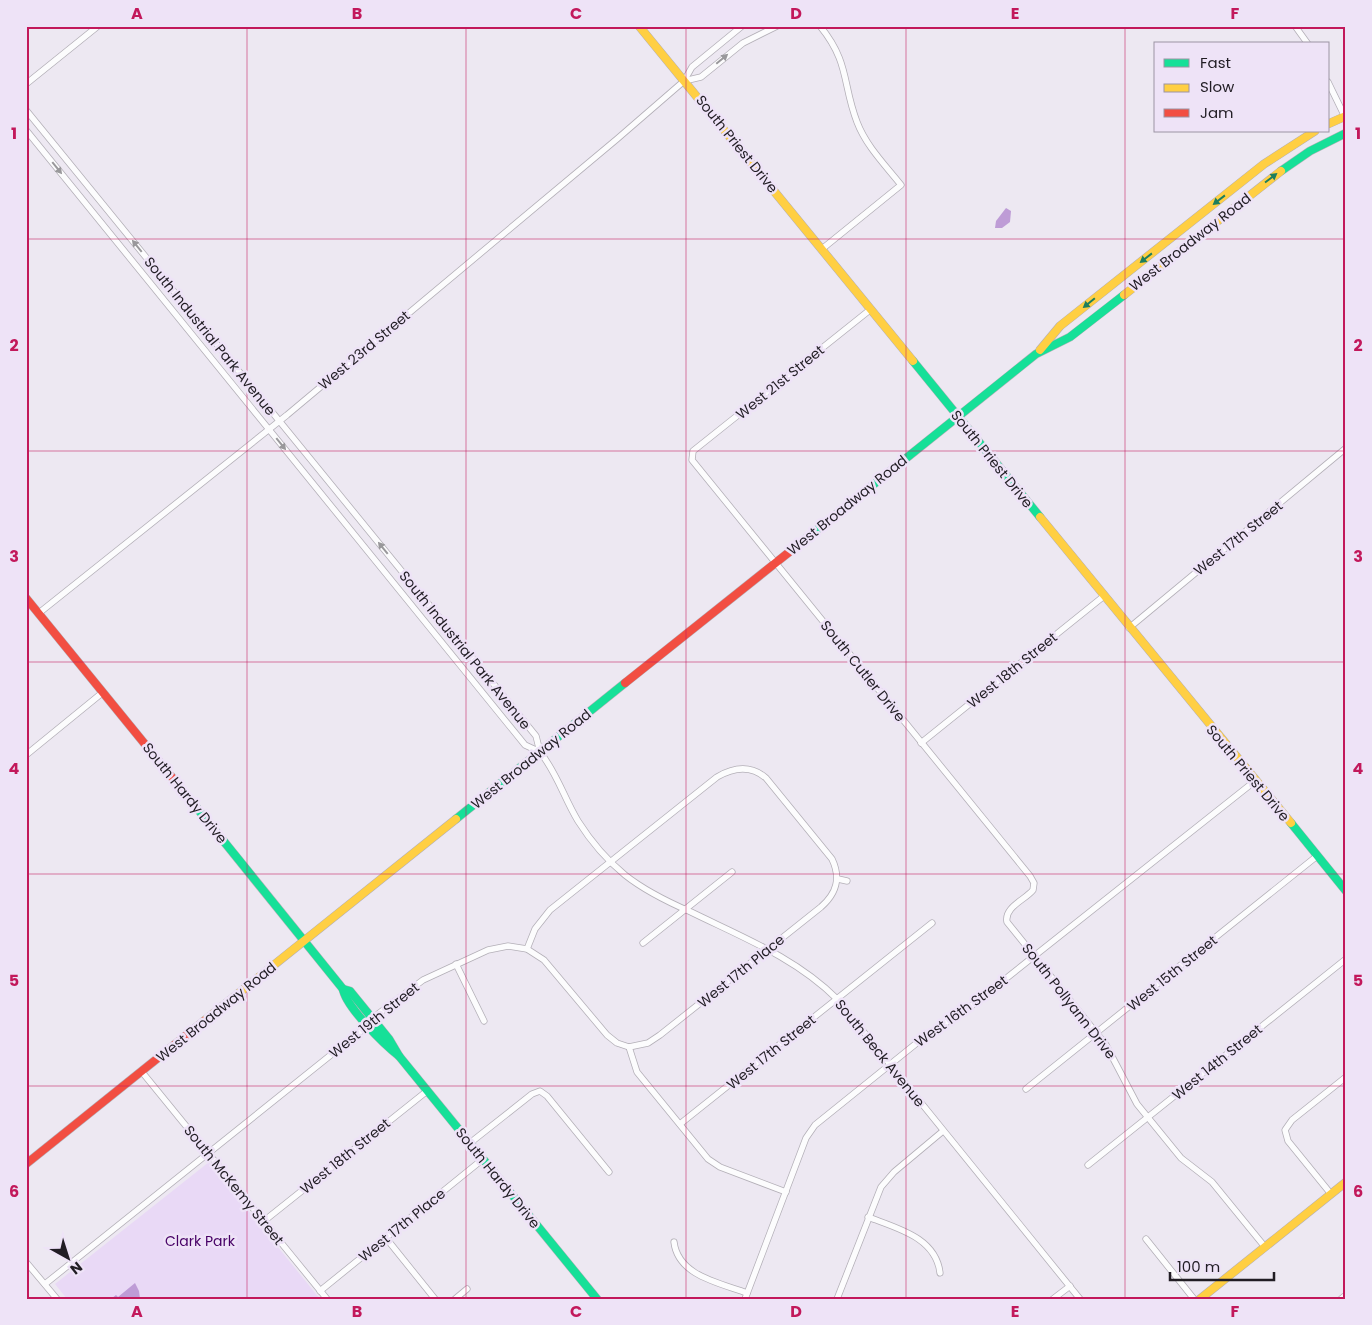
<svg xmlns="http://www.w3.org/2000/svg" width="1372" height="1325" font-family="Poppins,sans-serif">
  <style>
    .green { fill: #e9d9f6 }
    .water { fill: #be9cd6 }
    .lines { fill: none; stroke-linecap: round; stroke-linejoin: round }
    .street-casing { stroke: #b3afb7; stroke-width: 7 }
    .fast-casing { stroke: #b3afb7; stroke-width: 9 }
    .slow-casing { stroke: #b3afb7; stroke-width: 9 }
    .jam-casing { stroke: #b3afb7; stroke-width: 9 }
    .street { stroke: #fcfcfd; stroke-width: 5.5 }
    .fast { stroke: #16e098; stroke-width: 8 }
    .slow { stroke: #ffcf43; stroke-width: 8 }
    .jam { stroke: #f24e42; stroke-width: 8 }
    .oneway { fill: #99989b }
    .oneway2 { fill: #1c7e5e }
    .grid { fill: none; stroke: #c2185b; stroke-width: 1; stroke-opacity: 0.55 }
    .labels { text-anchor: middle; dominant-baseline: central; stroke-width: 5; stroke-linejoin: round; paint-order: stroke }
    .street-label { font-size: 14px; fill: #211d24; stroke: #eee3f7 }
    .park-label { font-size: 14px; fill: #470066; stroke: #eee3f7 }
    .neatline { fill: none; stroke: #c2185b; stroke-width: 2 }
    .grid-label { font-size: 16px; text-anchor: middle; font-weight: bold; fill: #c2185b }
  </style>
  <rect width="100%" height="100%" fill="#ede8f2"/>
  <polygon class="green" points="209,1162 320,1299 67,1299 55,1284"/>
  <g class="water">
    <polygon points="1006,208 1011,211 1010,222 1002,228 995,228 996,221"/>
    <polygon points="135,1283 139,1291 140,1299 111,1299 116,1295 118,1297"/>
  </g>
  <g class="lines">
    <g class="street-casing">
      <g id="street">
        <path d="M820 26C850 63 842 83 857 122 866 146 886 166 901 185L822 249"/>
        <polyline points="1295,26 1308,44"/>
        <polyline points="684,81 701,77 743,43 777,26"/>
        <polyline points="1328,82 1346,119"/>
        <polyline points="26,84 98,26"/>
        <polyline points="26,110 536,736 540,752"/>
        <polyline points="26,130 525,745 540,752"/>
        <path d="M871 309 693 451 692 460 1030 876 1034 883 1033 890C1025 900 1004 907 1007 922L1106 1045 1137 1104 1181 1158 1212 1182 1265 1247"/>
        <polyline points="39,613 287,415 617,139 684,81 692,67 742,26"/>
        <polyline points="1129,628 1346,448"/>
        <polyline points="921,743 1104,596"/>
        <path d="M540 752C557 773 564 798 578 821 590 840 608 861 625 875 645 891 668 902 691 912 742 937 796 958 837 999L1080 1299"/>
        <polyline points="26,755 102,693"/>
        <polyline points="838,879 847,881"/>
        <polyline points="643,943 732,872"/>
        <path d="M527 949 535 929 550 910 717 777C734 767 751 765 766 778L832 859C841 878 837 893 821 907L660 1035 648 1043 629 1047"/>
        <polyline points="456,964 484,1021"/>
        <polyline points="142,1072 327,1299"/>
        <polyline points="1026,1089 1317,856"/>
        <polyline points="680,1124 932,923"/>
        <polyline points="470,1143 532,1094 540,1091 547,1096 609,1172"/>
        <polyline points="1088,1165 1346,959"/>
        <polyline points="1331,1194 1288,1141 1285,1130 1292,1120 1346,1077"/>
        <path d="M868 1217C896 1228 936 1237 940 1273"/>
        <polyline points="264,1221 427,1091"/>
        <polyline points="386,1238 435,1299"/>
        <polyline points="1146,1239 1194,1299"/>
        <path d="M674 1242C678 1276 720 1283 747 1293"/>
        <polyline points="26,1262 57,1299"/>
        <polyline points="45,1284 362,1030 378,1014 423,980 488,950 508,946 527,949 544,960 607,1035 617,1043 629,1047 637,1072 708,1159 720,1167 786,1192"/>
        <polyline points="320,1291 483,1159"/>
        <polyline points="455,1299 467,1289"/>
        <polyline points="745,1299 806,1138 815,1125 923,1038 970,1007 1255,781"/>
        <polyline points="837,1299 881,1187 894,1172 943,1131"/>
        <polyline points="1053,1299 1070,1286"/>
        <polyline points="1341,1299 1346,1295"/>
      </g>
    </g>
    <g class="fast-casing">
      <g id="fast">
        <polyline points="1281,171 1310,151 1346,133"/>
        <polyline points="913,361 1040,517"/>
        <polyline points="793,549 1036,354 1070,337 1124,295"/>
        <path d="M188 797 343 989C346 1007 384 1044 399 1056"/>
        <polyline points="456,819 625,683"/>
        <polyline points="1291,823 1346,891"/>
        <polyline points="343,989 350,991 389,1039 399,1056 597,1299"/>
      </g>
    </g>
    <g class="slow-casing">
      <g id="slow">
        <polyline points="639,26 913,361"/>
        <polyline points="1328,124 1346,116"/>
        <polyline points="1124,295 1281,171"/>
        <polyline points="1040,350 1060,326 1264,164 1315,131"/>
        <polyline points="1040,517 1291,823"/>
        <polyline points="204,1021 456,819"/>
        <polyline points="1200,1299 1346,1182"/>
      </g>
    </g>
    <g class="jam-casing">
      <g id="jam">
        <polyline points="26,598 188,797"/>
        <polyline points="625,683 793,549"/>
        <polyline points="26,1164 204,1021"/>
      </g>
    </g>
    <use href="#street" class="street"/>
    <use href="#fast" class="fast"/>
    <use href="#slow" class="slow"/>
    <use href="#jam" class="jam"/>
  </g>
  <defs><path id="oneway-solid" d="M-6-.8H1V-3.2L6.5 0L1 3.2V.8H-6Z" transform="scale(1.25)"/></defs>
  <g class="oneway">
    <use href="#oneway-solid" transform="translate(722 59) rotate(-40)"/>
    <use href="#oneway-solid" transform="translate(57 168) rotate(51)"/>
    <use href="#oneway-solid" transform="translate(137 246) rotate(-129)"/>
    <use href="#oneway-solid" transform="translate(281 444) rotate(51)"/>
    <use href="#oneway-solid" transform="translate(383 548) rotate(-129)"/>
  </g>
  <g class="oneway2">
    <use href="#oneway-solid" transform="translate(1271 178) rotate(-37)"/>
    <use href="#oneway-solid" transform="translate(1219 200) rotate(142)"/>
    <use href="#oneway-solid" transform="translate(1146 258) rotate(142)"/>
    <use href="#oneway-solid" transform="translate(1089 303) rotate(141)"/>
  </g>
  <path class="grid" d="M247 26V1299M466 26V1299M686 26V1299M906 26V1299M1125 26V1299M26 239H1346M26 451H1346M26 662H1346M26 874H1346M26 1086H1346"/>
  <g class="labels">
    <g class="street-label">
      <text transform="translate(737 144) rotate(51)">South Priest Drive</text>
      <text transform="translate(1190 242) rotate(-38)">West Broadway Road</text>
      <text transform="translate(210 336) rotate(51)">South Industrial Park Avenue</text>
      <text transform="translate(364 350) rotate(-40)">West 23rd Street</text>
      <text transform="translate(780 382) rotate(-39)">West 21st Street</text>
      <text transform="translate(992 459) rotate(51)">South Priest Drive</text>
      <text transform="translate(847 505) rotate(-39)">West Broadway Road</text>
      <text transform="translate(1238 538) rotate(-39)">West 17th Street</text>
      <text transform="translate(465 650) rotate(51)">South Industrial Park Avenue</text>
      <text transform="translate(1012 670) rotate(-39)">West 18th Street</text>
      <text transform="translate(863 671) rotate(51)">South Cutler Drive</text>
      <text transform="translate(531 759) rotate(-39)">West Broadway Road</text>
      <text transform="translate(1248 773) rotate(50)">South Priest Drive</text>
      <text transform="translate(185 793) rotate(51)">South Hardy Drive</text>
      <text transform="translate(741 971) rotate(-39)">West 17th Place</text>
      <text transform="translate(1172 973) rotate(-39)">West 15th Street</text>
      <text transform="translate(1069 1001) rotate(52)">South Pollyann Drive</text>
      <text transform="translate(961 1011) rotate(-36)">West 16th Street</text>
      <text transform="translate(216 1012) rotate(-39)">West Broadway Road</text>
      <text transform="translate(374 1020) rotate(-39)">West 19th Street</text>
      <text transform="translate(771 1052) rotate(-39)">West 17th Street</text>
      <text transform="translate(880 1053) rotate(51)">South Beck Avenue</text>
      <text transform="translate(1217 1062) rotate(-39)">West 14th Street</text>
      <text transform="translate(345 1156) rotate(-39)">West 18th Street</text>
      <text transform="translate(498 1178) rotate(51)">South Hardy Drive</text>
      <text transform="translate(234 1185) rotate(51)">South McKemy Street</text>
      <text transform="translate(402 1225) rotate(-39)">West 17th Place</text>
    </g>
    <g class="park-label">
      <text x="200" y="1241">Clark Park</text>
    </g>
  </g>
  <rect width="1372" height="1325" fill="none" stroke="#eee3f7" stroke-width="55"/>
  <rect x="1154" y="42" width="175" height="90" fill="#eee3f7" stroke="#9c94a3"/>
  <rect x="1164" y="59" width="25" height="8" fill="#16e098" stroke="#9c94a3"/>
  <text x="1200" y="68" font-size="15" fill="#211d24">Fast</text>
  <rect x="1164" y="84" width="25" height="8" fill="#ffcf43" stroke="#9c94a3"/>
  <text x="1200" y="92" font-size="15" fill="#211d24">Slow</text>
  <rect x="1164" y="109" width="25" height="8" fill="#f24e42" stroke="#9c94a3"/>
  <text x="1200" y="118" font-size="15" fill="#211d24">Jam</text>
  <g transform="translate(68 1258) rotate(141)" stroke="#eee3f7" stroke-width="4" paint-order="stroke">
  <path d="M0-4L9 19L0 12L-9 19Z" fill="#211d24"/>
  <text y="-8" font-size="14" font-weight="bold" text-anchor="middle" fill="#211d24">N</text>
  </g>
  <path d="M1170 1272v8h104v-8" fill="none" stroke="#211d24" stroke-width="2.5"/>
  <text x="1177" y="1272" font-size="15" fill="#211d24" stroke="#eee3f7" stroke-width="4" paint-order="stroke">100 m</text>
  <rect x="28" y="28" width="1316" height="1270" class="neatline"/>
  <g class="grid-label">
    <text x="137" y="19">A</text>
    <text x="357" y="19">B</text>
    <text x="576" y="19">C</text>
    <text x="796" y="19">D</text>
    <text x="1015" y="19">E</text>
    <text x="1235" y="19">F</text>
    <text x="14" y="139">1</text>
    <text x="1358" y="139">1</text>
    <text x="14" y="351">2</text>
    <text x="1358" y="351">2</text>
    <text x="14" y="562">3</text>
    <text x="1358" y="562">3</text>
    <text x="14" y="774">4</text>
    <text x="1358" y="774">4</text>
    <text x="14" y="986">5</text>
    <text x="1358" y="986">5</text>
    <text x="14" y="1197">6</text>
    <text x="1358" y="1197">6</text>
    <text x="137" y="1317">A</text>
    <text x="357" y="1317">B</text>
    <text x="576" y="1317">C</text>
    <text x="796" y="1317">D</text>
    <text x="1015" y="1317">E</text>
    <text x="1235" y="1317">F</text>
  </g>
</svg>
